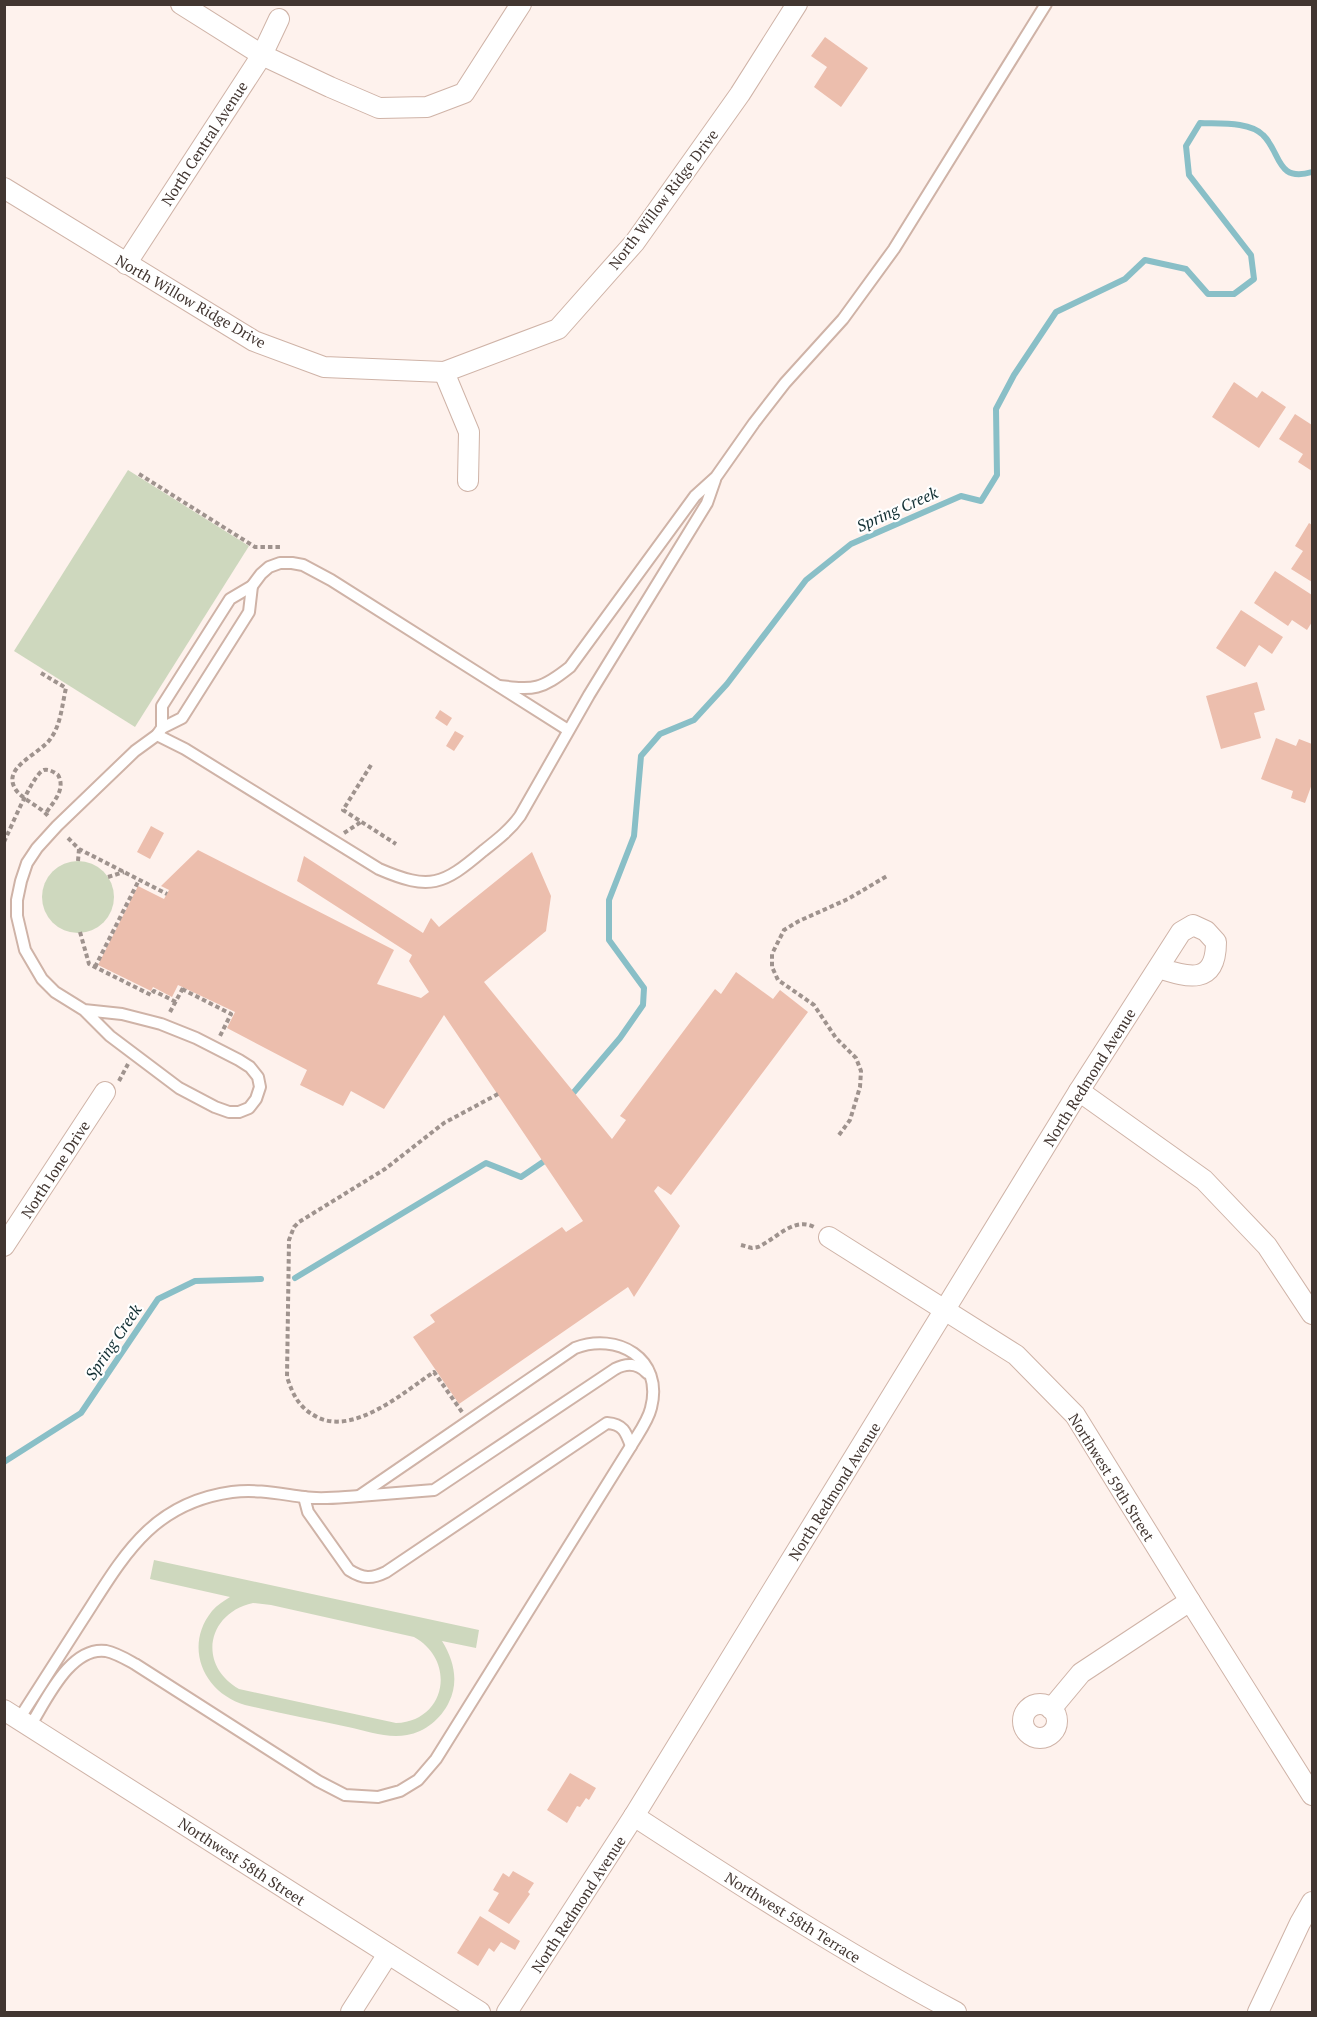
<svg xmlns="http://www.w3.org/2000/svg" width="1317" height="2017" font-family="'PT Serif',serif">
  <style>
    .green { fill: #ced8be; fill-rule: evenodd }
    .lines { fill: none; stroke-linecap: round; stroke-linejoin: round }
    .stream { stroke: #89bfc7; stroke-width: 6 }
    .building { fill: #ecbead }
    .lane-casing { stroke: #cfb3a7; stroke-width: 14 }
    .street-casing { stroke: #cfb3a7; stroke-width: 22 }
    .path { stroke: #9f938e; stroke-width: 4; stroke-dasharray: 4.5 3; stroke-linecap: butt }
    .lane { stroke: #fff; stroke-width: 10 }
    .street { stroke: #fff; stroke-width: 20 }
    .labels { text-anchor: middle; dominant-baseline: central; stroke-width: 4.5; stroke-linejoin: round; paint-order: stroke }
    .street-label { font-size: 15px; fill: #423631; stroke: #fff }
    .water-label { font-size: 16px; font-style: italic; fill: #122f33; stroke: #fff }
  </style>
  <rect width="100%" height="100%" fill="#fef2ed"/>
  <g class="green">
    <polygon points="128,470 249,546 135,727 14,651"/>
    <circle cx="78" cy="897" r="36"/>
    <path d="M154 1560 479 1630 476 1648 442 1641C454 1660 459 1682 449 1702 441 1719 425 1732 407 1735 388 1739 367 1731 348 1727 314 1720 279 1713 245 1705 204 1693 183 1647 212 1611 217 1605 224 1601 230 1597L150 1579ZM253 1603 271 1605 414 1637C457 1661 446 1721 396 1723L239 1689C197 1665 207 1613 253 1603Z"/>
  </g>
  <g class="lines">
    <g class="stream">
      <path d="M574 1092 620 1038 643 1005 644 988 609 940V900L634 836 641 756 660 734 694 720 727 684 806 580 851 544 961 496 981 501 997 475 996 409 1014 375 1056 312 1125 279 1145 260 1186 269 1208 294H1234L1254 279 1251 255 1189 175 1186 146 1200 123C1218 124 1249 121 1263 135 1281 152 1276 183 1312 172"/>
      <polyline points="295,1278 486,1163 521,1177 543,1162"/>
      <polyline points="4,1462 81,1413 158,1299 195,1281 261,1279"/>
    </g>
  </g>
  <g class="building">
    <polygon points="825,37 868,68 841,107 814,87 827,67 811,56"/>
    <polygon points="1234,382 1257,398 1262,391 1286,407 1259,448 1212,417"/>
    <polygon points="1295,414 1312,425 1312,471 1298,462 1303,454 1279,439"/>
    <polygon points="1309,523 1312,525 1312,582 1291,569 1303,551 1295,546"/>
    <polygon points="1275,571 1312,595 1312,622 1307,630 1292,620 1288,626 1254,603"/>
    <polygon points="1241,610 1283,637 1272,654 1259,645 1245,667 1216,648"/>
    <polygon points="1257,682 1265,710 1254,713 1261,738 1221,749 1206,696"/>
    <polygon points="440,710 452,718 447,726 435,718"/>
    <polygon points="455,731 464,736 454,751 446,746"/>
    <polygon points="1276,738 1296,746 1299,739 1312,744 1312,784 1305,803 1291,798 1293,791 1261,779"/>
    <polygon points="151,826 164,833 150,859 137,852"/>
    <polygon points="198,850 394,950 377,984 421,998 429,992 409,961 412,955 297,881 304,856 423,933 431,918 439,927 532,852 551,896 546,931 484,982 612,1139 626,1120 620,1116 715,989 721,994 736,972 773,999 780,990 808,1012 671,1195 658,1186 654,1191 680,1226 634,1297 628,1287 459,1404 413,1337 435,1322 430,1315 562,1227 566,1232 583,1221 444,1015 384,1109 351,1091 343,1106 300,1085 307,1070 227,1028 235,1012 178,985 172,997 153,987 151,991 98,965 138,886 164,899 169,890 161,886"/>
    <polygon points="570,1773 596,1788 589,1800 586,1798 580,1807 577,1806 567,1823 547,1810"/>
    <polygon points="513,1871 534,1883 528,1892 530,1894 509,1924 488,1911 499,1893 493,1890 503,1873 509,1877"/>
    <polygon points="480,1916 520,1941 515,1950 501,1942 494,1952 489,1948 478,1966 457,1953"/>
  </g>
  <g class="lines">
    <g class="lane-casing">
      <g id="lane">
        <path d="M499 686C535 690 541 690 570 667L695 496 716 477 754 423 785 383 843 319 894 249 1046 4"/>
        <polyline points="162,728 162,706 230,599 252,586 261,574 269,567 280,563 292,563 303,565 331,580 568,730"/>
        <path d="M157 735 185 749 379 869C430 891 443 885 483 851 497 840 510 830 520 816L589 695 707 503 715 480"/>
        <polyline points="84,1010 122,1014 161,1024 196,1038 239,1060 250,1067 258,1077 260,1087 256,1099 249,1108 239,1112 229,1112 215,1107 179,1088 110,1036 84,1010 55,992 42,979 25,950 17,916 17,900 21,881 27,863 37,848 57,826 135,751 157,735 162,728 182,718 249,612 252,586"/>
        <path d="M359 1496 434 1490 615 1369C626 1363 638 1363 647 1373"/>
        <path d="M304 1497 308 1512 349 1570C363 1579 372 1579 386 1572L607 1423C623 1424 626 1432 631 1446"/>
        <path d="M19 1719C40 1686 62 1652 83 1619 123 1557 151 1503 232 1492 258 1489 280 1494 304 1497 322 1500 341 1497 359 1496L575 1348C617 1332 664 1358 651 1408 648 1421 638 1434 631 1446L436 1759 418 1780 400 1791 378 1797 345 1795 318 1781 135 1664C126 1659 116 1653 106 1651 70 1646 46 1701 30 1726"/>
      </g>
    </g>
    <g class="street-casing">
      <g id="street">
        <polyline points="181,4 262,55 330,87 379,108 427,107 464,93 521,4"/>
        <polyline points="4,188 254,341 324,367 444,372 558,329 635,242 740,94 797,4"/>
        <polyline points="126,264 262,55 279,19"/>
        <polyline points="444,372 469,432 468,481"/>
        <polyline points="1079,1091 1204,1180 1267,1246 1312,1314"/>
        <polyline points="829,1237 1016,1355 1075,1415 1190,1601 1312,1795"/>
        <polyline points="4,1246 105,1092"/>
        <circle cx="1040" cy="1721" r="17"/>
        <polyline points="1051,1709 1081,1673 1190,1601"/>
        <polyline points="4,1710 480,2012"/>
        <path d="M634 1816C740 1885 845 1953 956 2012"/>
        <polyline points="351,2012 388,1954"/>
        <path d="M507 2012 634 1816 1079 1091 1181 932 1193 925 1206 931 1216 942C1216 985 1189 978 1159 968"/>
        <polyline points="1258,2012 1300,1923 1312,1902"/>
      </g>
    </g>
    <g class="path">
      <polyline points="139,474 255,547 280,547"/>
      <path d="M41 673 66 688C62 705 61 724 51 738 41 754 0 767 16 790 23 800 40 806 49 817"/>
      <polyline points="371,765 343,810 396,844"/>
      <polyline points="344,833 361,822"/>
      <polyline points="68,838 79,849 167,894"/>
      <path d="M4 842C10 830 33 773 44 770 49 769 54 772 58 775 66 789 54 801 46 813"/>
      <polyline points="78,861 79,849"/>
      <polyline points="108,877 124,872"/>
      <polyline points="80,932 89,964 151,995 154,991 176,1002"/>
      <polyline points="95,967 139,880"/>
      <polyline points="182,989 231,1014 220,1036"/>
      <polyline points="170,1012 183,988"/>
      <polyline points="119,1081 128,1064"/>
      <polyline points="839,1135 850,1120 860,1087 861,1071 856,1058 836,1038 814,1005 778,980 772,967 772,954 784,930 799,921 848,899 887,876"/>
      <path d="M741 1245 752 1248 758 1247C776 1239 795 1215 816 1228"/>
      <path d="M462 1412 434 1372C404 1392 354 1436 317 1417 299 1408 293 1395 287 1377L289 1240 294 1227 299 1222 385 1169 444 1123 498 1094"/>
    </g>
    <use href="#lane" class="lane"/>
    <use href="#street" class="street"/>
  </g>
  <g class="labels">
    <g class="street-label">
      <text transform="translate(204 143) rotate(-57)">North Central Avenue</text>
      <text transform="translate(663 199) rotate(-53)">North Willow Ridge Drive</text>
      <text transform="translate(191 301) rotate(30)">North Willow Ridge Drive</text>
      <text transform="translate(1089 1077) rotate(-58)">North Redmond Avenue</text>
      <text transform="translate(55 1169) rotate(-57)">North Ione Drive</text>
      <text transform="translate(1112 1477) rotate(58)">Northwest 59th Street</text>
      <text transform="translate(834 1491) rotate(-58)">North Redmond Avenue</text>
      <text transform="translate(242 1861) rotate(33)">Northwest 58th Street</text>
      <text transform="translate(578 1904) rotate(-57)">North Redmond Avenue</text>
      <text transform="translate(793 1917) rotate(32)">Northwest 58th Terrace</text>
    </g>
    <g class="water-label">
      <text transform="translate(897 509) rotate(-24)">Spring Creek</text>
      <text transform="translate(113 1342) rotate(-56)">Spring Creek</text>
    </g>
  </g>
  <rect width="1317" height="2017" fill="none" stroke="#423631" stroke-width="12"/>
</svg>
